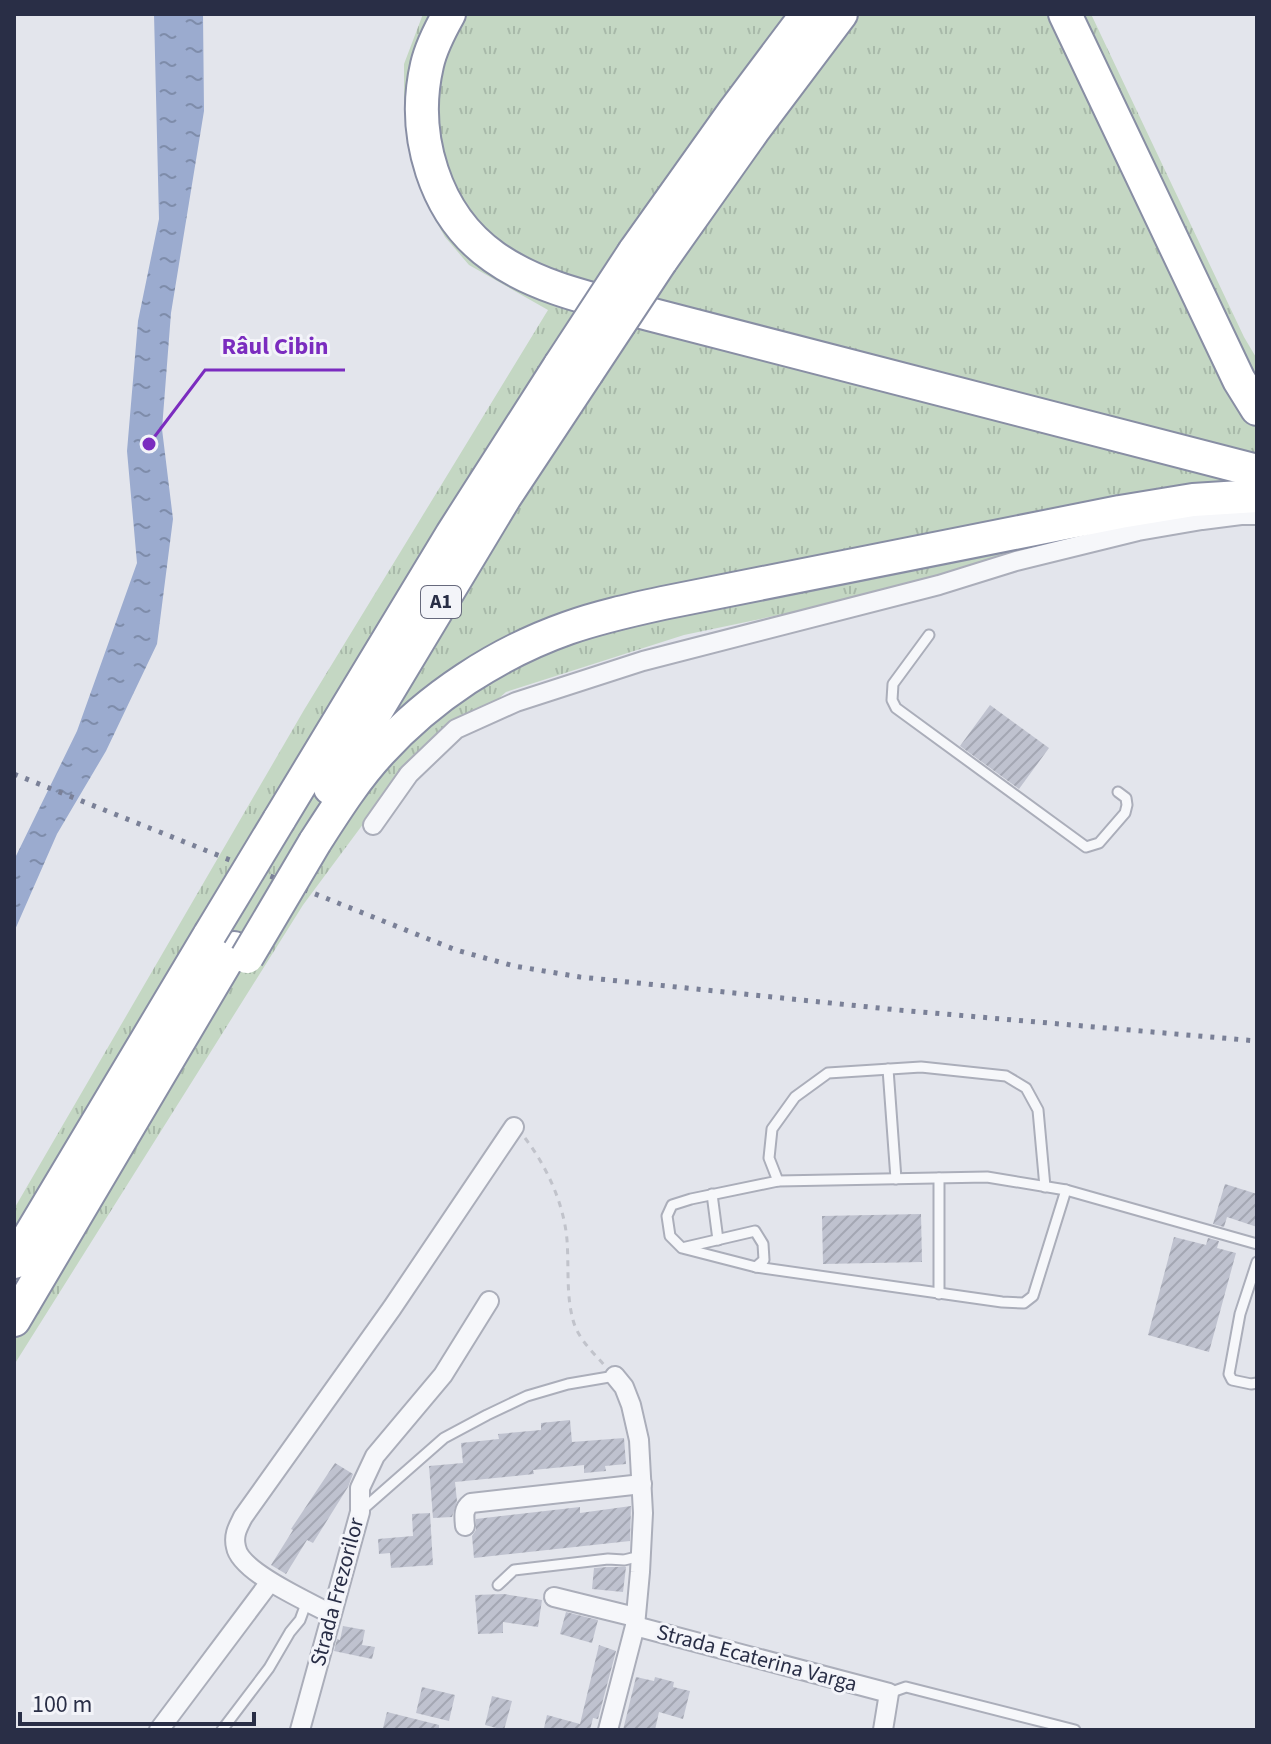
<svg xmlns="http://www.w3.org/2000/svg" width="1271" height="1744" font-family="'Source Sans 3',sans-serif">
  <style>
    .grass { fill: url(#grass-tufts) }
    .water { fill: url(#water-ripples) }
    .building { fill: url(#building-hatch) }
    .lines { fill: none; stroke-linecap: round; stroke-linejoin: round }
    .lane-casing { stroke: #abaeba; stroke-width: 13 }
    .street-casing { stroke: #abaeba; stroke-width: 22 }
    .highway-casing { stroke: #888ea4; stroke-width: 36 }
    .path { stroke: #c1c3cb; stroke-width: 3; stroke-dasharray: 6 6; stroke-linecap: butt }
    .lane { stroke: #f6f7fa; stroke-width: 9 }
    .street { stroke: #f6f7fa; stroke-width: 18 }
    .highway { stroke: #fff; stroke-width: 32 }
    .rail { stroke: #7a8097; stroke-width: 5; stroke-dasharray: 4 8; stroke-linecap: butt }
    .highway-bridge-casing { stroke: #888ea4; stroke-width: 36; stroke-linecap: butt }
    .highway-bridge { stroke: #fff; stroke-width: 32 }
    .labels { text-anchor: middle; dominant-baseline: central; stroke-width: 6; stroke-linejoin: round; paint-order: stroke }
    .shield { fill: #f3f4f9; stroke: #66697c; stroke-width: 2 }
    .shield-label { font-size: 20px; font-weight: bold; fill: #292e46 }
    .street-label { font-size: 22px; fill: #292e46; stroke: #f3f4f9 }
    .leader { fill: none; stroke: #7b2cbf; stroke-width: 3 }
    .callout-dot { fill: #7b2cbf; stroke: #f3f4f9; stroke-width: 3 }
    .callout-label { font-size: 24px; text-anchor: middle; font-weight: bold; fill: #7b2cbf; stroke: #f3f4f9; stroke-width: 6; stroke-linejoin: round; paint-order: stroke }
  </style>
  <defs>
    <pattern id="grass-tufts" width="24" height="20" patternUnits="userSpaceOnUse" patternTransform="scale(2)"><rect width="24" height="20" fill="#c4d7c3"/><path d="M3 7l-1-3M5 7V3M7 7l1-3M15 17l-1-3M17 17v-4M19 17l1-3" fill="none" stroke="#a8b9a9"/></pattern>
    <pattern id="water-ripples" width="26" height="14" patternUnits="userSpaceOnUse" patternTransform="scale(2)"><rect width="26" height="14" fill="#9babcf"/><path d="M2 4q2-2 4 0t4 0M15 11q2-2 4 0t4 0" fill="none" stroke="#7e8caa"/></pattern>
    <pattern id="building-hatch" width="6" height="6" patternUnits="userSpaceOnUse" patternTransform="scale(2)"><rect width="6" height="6" fill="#bfc2cf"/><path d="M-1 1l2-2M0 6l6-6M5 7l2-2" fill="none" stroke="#a4a7b3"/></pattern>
  </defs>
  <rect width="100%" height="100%" fill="#e3e5ec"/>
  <polygon class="grass" points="423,14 1091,14 1244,337 1257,359 1257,456 1216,523 684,635 506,692 378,804 303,905 14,1365 14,1209 304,710 548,310 469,265 445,237 428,207 412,158 404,109 404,64"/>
  <polygon class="water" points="154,14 203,14 204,111 171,313 162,429 173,519 157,644 106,751 57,834 14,932 14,860 77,731 137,563 127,451 138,321 159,219"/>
  <g class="building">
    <polygon points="990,705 1049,748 1019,789 960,746"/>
    <polygon points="1225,1184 1257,1194 1257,1227 1227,1217 1224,1227 1213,1224"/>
    <polygon points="921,1214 922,1262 823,1264 822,1216"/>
    <polygon points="1174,1237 1206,1245 1208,1238 1219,1241 1217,1248 1236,1253 1209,1352 1148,1335"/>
    <polygon points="570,1420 572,1442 624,1438 626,1464 605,1466 606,1471 584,1473 584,1465 533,1470 534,1474 455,1482 457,1501 452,1517 433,1518 429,1466 463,1463 461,1443 499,1439 498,1434 541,1430 541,1423"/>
    <polygon points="335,1463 353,1474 348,1487 313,1543 307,1540 286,1574 271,1565 293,1530 291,1529"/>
    <polygon points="631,1506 630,1541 474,1558 472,1536 476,1530 476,1519 580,1507 580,1513"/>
    <polygon points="430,1513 433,1565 391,1568 390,1553 379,1554 378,1539 413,1536 412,1514"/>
    <polygon points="608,1567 626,1567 623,1592 592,1589 594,1568"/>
    <polygon points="504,1594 542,1600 538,1627 503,1622 503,1633 478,1634 475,1595"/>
    <polygon points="566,1612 598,1620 592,1643 560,1634"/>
    <polygon points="343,1626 365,1630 362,1645 375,1647 372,1659 334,1651 337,1639 340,1640"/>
    <polygon points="599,1645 616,1651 598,1719 593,1718 590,1730 551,1730 544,1728 547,1715 580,1724"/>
    <polygon points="636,1677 654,1681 655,1677 674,1682 673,1687 690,1691 683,1719 659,1712 655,1730 623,1730"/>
    <polygon points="422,1687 455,1695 449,1721 416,1713"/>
    <polygon points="492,1696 512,1701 504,1730 485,1725"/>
    <polygon points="387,1712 439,1725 439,1730 392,1730 383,1728"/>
  </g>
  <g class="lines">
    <g class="lane-casing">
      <g id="lane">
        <polyline points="929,635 893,684 892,700 896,708 1086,847 1099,843 1125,813 1127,805 1126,798 1118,792"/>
        <polyline points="888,1069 896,1179"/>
        <polyline points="939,1178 939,1294"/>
        <polyline points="778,1181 769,1158 772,1129 795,1097 828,1073 921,1067 1006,1076 1026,1088 1038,1110 1045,1187"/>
        <polyline points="712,1194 718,1240"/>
        <polyline points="682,1248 755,1231 763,1244 764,1260 756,1267 682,1248 670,1236 667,1216 672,1205 691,1199 778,1181 987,1177 1066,1190"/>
        <polyline points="1257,1262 1240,1314 1229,1374 1232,1380 1251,1384 1257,1383"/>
        <polyline points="756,1267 1002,1302 1024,1303 1033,1296 1066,1190 1257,1244"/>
        <polyline points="362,1510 444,1438 487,1415 527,1396 568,1384 615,1376"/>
        <polyline points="498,1585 514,1570 608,1559 624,1560 641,1556"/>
        <polyline points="889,1693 906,1687 1075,1730"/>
        <polyline points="222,1730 269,1668 290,1632 300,1620 307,1601"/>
      </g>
    </g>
    <g class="street-casing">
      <g id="street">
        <polyline points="373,825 409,774 456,729 516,702 643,661 939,585 1016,561 1138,531 1202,520 1241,515 1257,515"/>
        <path d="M465 1526C464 1516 463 1509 471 1503L642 1484"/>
        <polyline points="554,1597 635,1617"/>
        <path d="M331 1614C309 1602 240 1572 236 1547 233 1535 238 1527 243 1517L392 1308 514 1127"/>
        <polyline points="635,1626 889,1693 883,1730"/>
        <polyline points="159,1730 270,1582"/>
        <polyline points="300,1730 360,1512 360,1488 375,1456 443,1375 489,1301"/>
        <polyline points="608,1730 635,1626 640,1572 643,1513 639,1440 631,1405 624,1387 615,1376"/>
      </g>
    </g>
    <g class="highway-casing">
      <g id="highway">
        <path d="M449 14C440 30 431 47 427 65 411 134 434 215 494 257 539 289 597 300 649 314L1257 471"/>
        <polyline points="1065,14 1239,380 1257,409"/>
        <polyline points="634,252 735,110 807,14"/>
        <polyline points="661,261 753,131 841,14"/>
        <polyline points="330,788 505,497 587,373"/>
        <polyline points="279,820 452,534 560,365"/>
        <path d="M315 842C335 811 355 779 380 752 430 697 497 653 568 628 599 617 631 610 663 603L1120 512 1193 500 1257 496"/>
        <polyline points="14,1262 210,934"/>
        <polyline points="14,1320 234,948"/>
      </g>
    </g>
    <path class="path" d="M525 1138C547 1167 564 1204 567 1240 569 1267 566 1294 573 1320 578 1339 593 1352 605 1366"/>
    <use href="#lane" class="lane"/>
    <use href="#street" class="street"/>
    <use href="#highway" class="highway"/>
    <polyline class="rail" points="14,774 456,950 514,966 580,977 898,1010 1257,1041"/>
    <g class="highway-bridge-casing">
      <g id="highway-bridge">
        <polyline points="560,365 634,252"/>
        <polyline points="587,373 661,261"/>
        <polyline points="210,934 279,820"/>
        <polyline points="247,957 315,842"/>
      </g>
    </g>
    <use href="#highway-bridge" class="highway-bridge"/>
  </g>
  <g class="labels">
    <rect class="shield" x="421" y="586" width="40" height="32" rx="6"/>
    <g class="shield-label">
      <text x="441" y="602">A1</text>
    </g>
    <g class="street-label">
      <text transform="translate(337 1592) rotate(-75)">Strada Frezorilor</text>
      <text transform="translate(757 1658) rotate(15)">Strada Ecaterina Varga</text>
    </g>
  </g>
  <path class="leader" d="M149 444L205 370H345"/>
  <circle class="callout-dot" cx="149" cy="444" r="8"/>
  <g class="callout-label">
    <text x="275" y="354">Râul Cibin</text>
  </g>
  <rect width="1271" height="1744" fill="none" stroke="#292e46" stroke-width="32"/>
  <path d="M20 1712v12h234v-12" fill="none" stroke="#292e46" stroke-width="4"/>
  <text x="32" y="1712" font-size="24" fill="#292e46" stroke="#f3f4f9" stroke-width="6" paint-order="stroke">100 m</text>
</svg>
